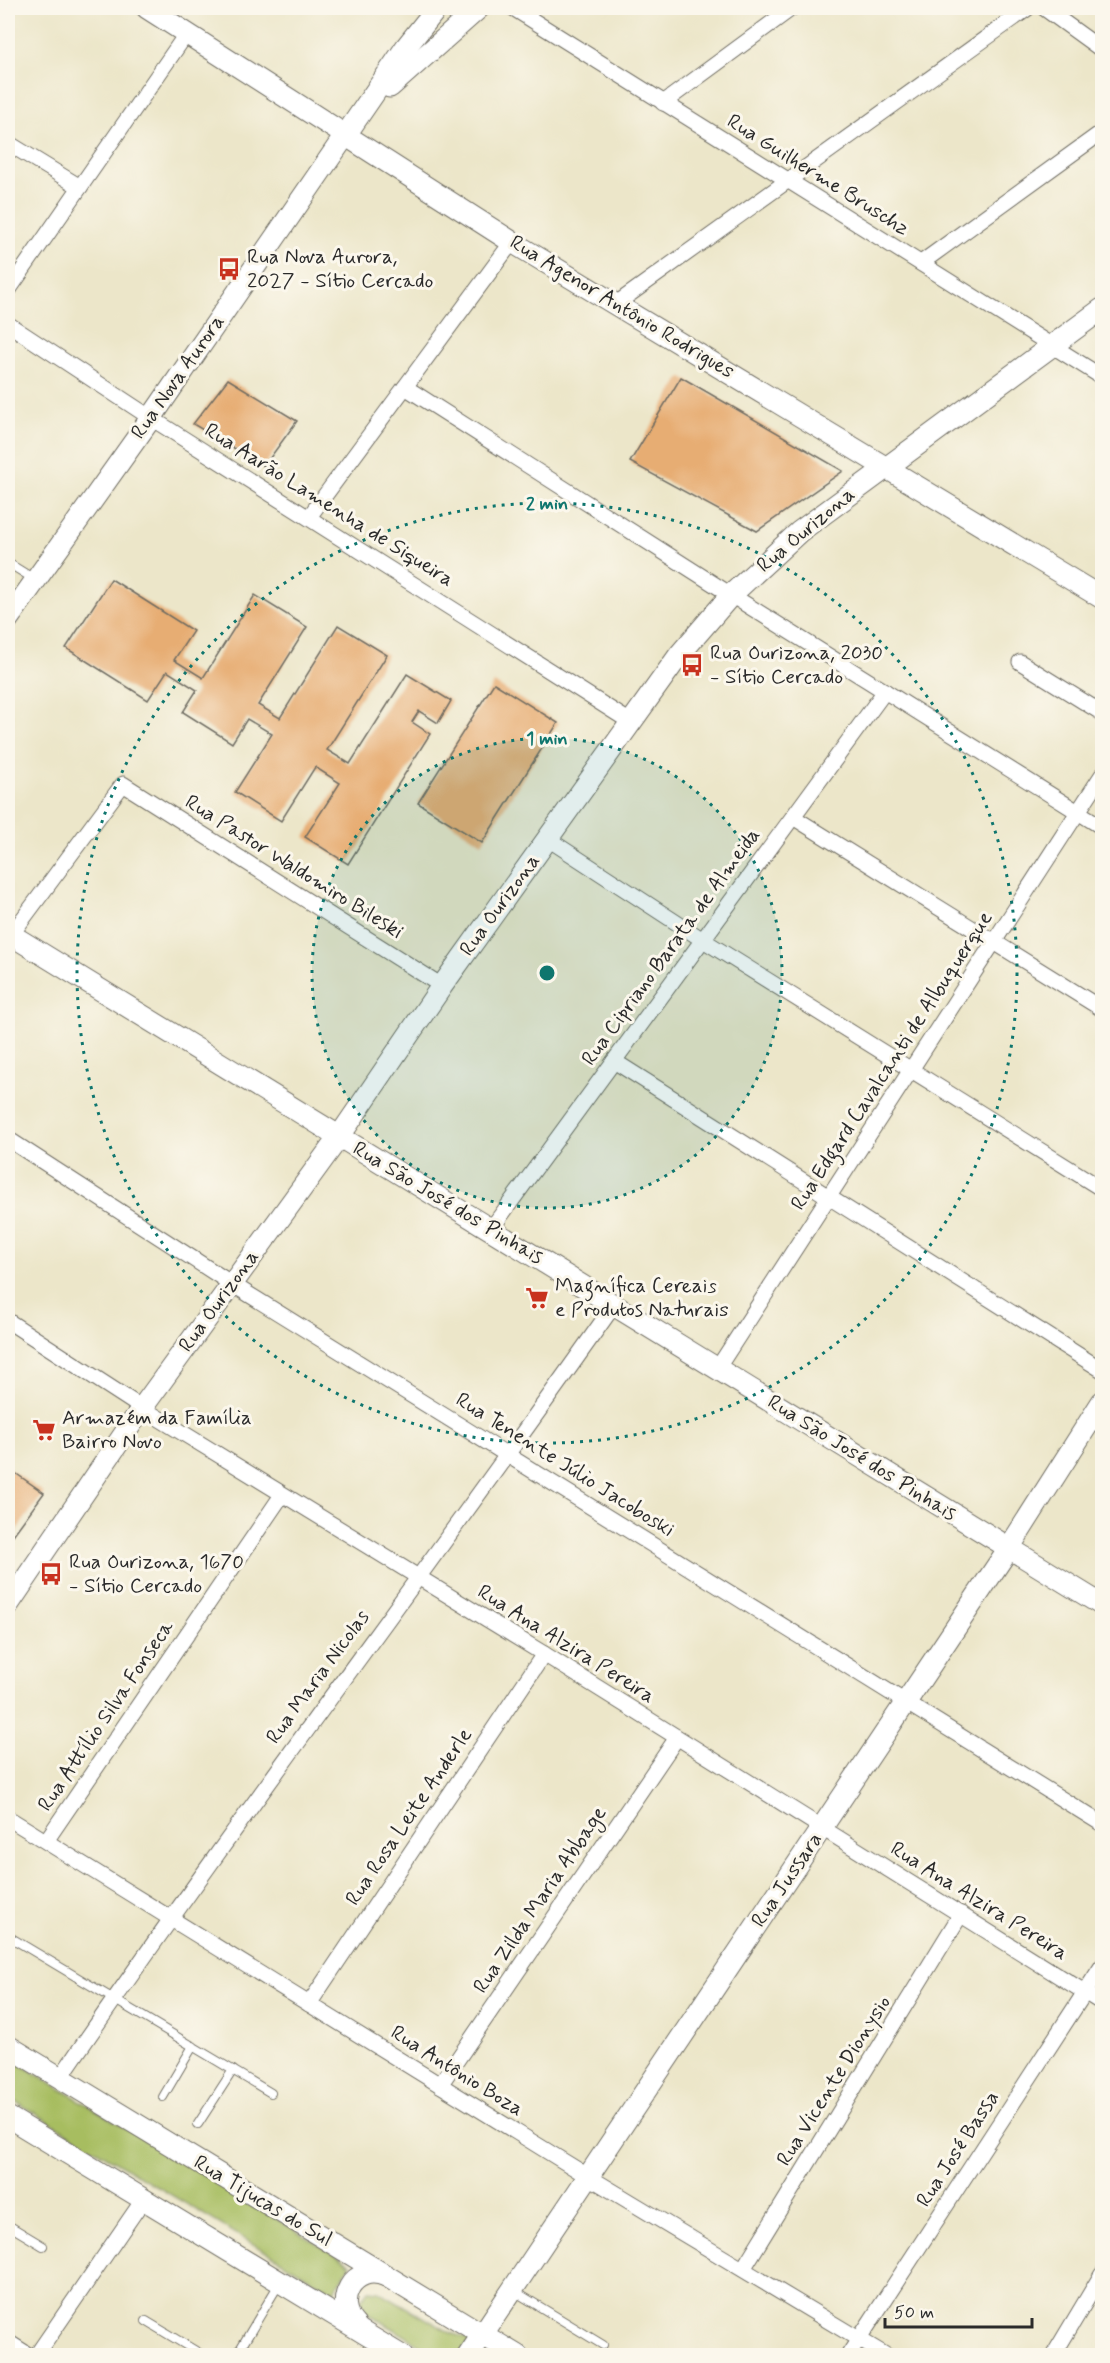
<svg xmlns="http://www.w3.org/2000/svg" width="1110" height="2363" font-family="Mynerve,sans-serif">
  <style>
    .green { fill: #a7bd61; stroke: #697446; stroke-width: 1.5 }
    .building { fill: #e7ad73 }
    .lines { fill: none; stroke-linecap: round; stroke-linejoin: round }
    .lane-casing { stroke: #6f6c62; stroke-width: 10 }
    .street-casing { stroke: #6f6c62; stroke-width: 17 }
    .secondary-casing { stroke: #6f6c62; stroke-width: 23 }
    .lane { stroke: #fff; stroke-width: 8 }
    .street { stroke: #fff; stroke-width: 15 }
    .secondary { stroke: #fff; stroke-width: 21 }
    .ring { fill: none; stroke: #0f766e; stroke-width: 3; stroke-dasharray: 3 6 }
    .labels { text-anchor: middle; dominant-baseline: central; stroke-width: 6; stroke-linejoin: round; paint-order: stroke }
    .street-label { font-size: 21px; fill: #2b2b2b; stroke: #fbf7ec }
    .poi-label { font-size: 21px; fill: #2b2b2b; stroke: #fbf7ec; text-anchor: start }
    .centre { fill: #0f766e; stroke: #fbf7ec; stroke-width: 3 }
    .ring-label { font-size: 18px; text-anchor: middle; font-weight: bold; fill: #0f766e; stroke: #fbf7ec; stroke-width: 6; stroke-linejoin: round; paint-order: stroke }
  </style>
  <rect width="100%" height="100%" fill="#fbf7ec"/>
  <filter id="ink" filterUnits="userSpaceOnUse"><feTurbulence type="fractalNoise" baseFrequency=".0167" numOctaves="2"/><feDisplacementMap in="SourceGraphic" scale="12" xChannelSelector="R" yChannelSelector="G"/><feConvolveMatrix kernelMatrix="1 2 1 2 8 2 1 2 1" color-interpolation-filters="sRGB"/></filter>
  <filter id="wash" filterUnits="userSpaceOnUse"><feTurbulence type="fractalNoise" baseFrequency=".008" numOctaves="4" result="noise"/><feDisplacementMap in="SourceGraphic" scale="24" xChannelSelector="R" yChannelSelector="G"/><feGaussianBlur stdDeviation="1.35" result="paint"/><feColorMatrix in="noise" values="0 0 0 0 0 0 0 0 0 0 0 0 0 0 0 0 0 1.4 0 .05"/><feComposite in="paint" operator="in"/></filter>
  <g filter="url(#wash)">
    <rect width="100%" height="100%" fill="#ece6c9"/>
    <g class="green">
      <polygon points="8,2057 351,2264 333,2292 8,2097"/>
      <polygon points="369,2290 379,2291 449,2332 471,2340 460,2355 436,2355 366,2312 361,2300"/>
    </g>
    <g id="blocks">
      <g class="building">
        <polygon points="681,377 843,471 757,531 630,462"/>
        <polygon points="228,379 297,421 264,466 193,424"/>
        <polygon points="111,579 193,631 174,660 203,678 255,595 307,627 258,705 280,718 338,625 387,655 327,750 350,764 407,674 451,701 438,723 419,711 412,722 430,734 348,864 305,837 340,783 315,767 281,821 235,792 272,734 247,719 232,743 183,712 197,690 167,671 148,700 66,648"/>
        <polygon points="494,683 558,723 482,843 418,803"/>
        <polygon points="8,1468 44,1493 8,1542"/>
      </g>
    </g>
  </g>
  <g filter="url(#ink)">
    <use href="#blocks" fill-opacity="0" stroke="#6f6c62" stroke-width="1.5"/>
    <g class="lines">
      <g class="lane-casing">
        <g id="lane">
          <polyline points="8,563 34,579"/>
          <polyline points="8,1936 271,2093"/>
          <polyline points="163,2097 193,2046"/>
          <polyline points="198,2124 233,2070"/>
          <polyline points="8,2225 43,2246"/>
          <polyline points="514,2291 603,2345"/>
          <polyline points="146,2321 204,2356"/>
          <polyline points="236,2356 279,2284"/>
        </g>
      </g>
      <g class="street-casing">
        <g id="street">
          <polyline points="513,8 1102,377"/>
          <polyline points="1044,8 1102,50"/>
          <polyline points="663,103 792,8"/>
          <polyline points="8,143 80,187"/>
          <polyline points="921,263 1102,132"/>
          <polyline points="8,291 187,33"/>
          <polyline points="616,304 1028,8"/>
          <polyline points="8,324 151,418 629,721"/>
          <polyline points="405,387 731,595 1102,827"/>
          <polyline points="309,517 512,242"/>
          <polyline points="1020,662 1102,713"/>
          <polyline points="793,817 1102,1009"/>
          <polyline points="548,839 703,940 1102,1189"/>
          <polyline points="8,939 123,784 442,986"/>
          <polyline points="614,1061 1102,1370"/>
          <polyline points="8,1139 232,1284 1102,1824"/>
          <polyline points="491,1229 885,691"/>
          <polyline points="8,1321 142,1408 544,1654 1102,2003"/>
          <polyline points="717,1369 1102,775"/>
          <polyline points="8,1818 589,2177 887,2356"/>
          <polyline points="46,1841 282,1495"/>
          <polyline points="309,2004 544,1654"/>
          <path d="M60 2078C239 1816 432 1564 614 1305"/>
          <polyline points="440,2085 676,1739"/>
          <polyline points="743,2269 961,1914"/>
          <polyline points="8,2342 30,2356"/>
          <polyline points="36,2356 143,2200"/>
          <polyline points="848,2356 1102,1966"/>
          <polyline points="1053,2356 1102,2274"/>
        </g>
      </g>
      <g class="secondary-casing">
        <g id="secondary">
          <polyline points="147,8 512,242 1102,598"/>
          <polyline points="390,87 479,8"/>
          <polyline points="8,619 151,418 406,47 437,8"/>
          <polyline points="8,933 1102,1605"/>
          <polyline points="8,1605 142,1408 339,1137 442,986 680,654 731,595 799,532 1102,309"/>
          <polyline points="8,2046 518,2356"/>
          <polyline points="8,2117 402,2356"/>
          <path d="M356 2326C331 2302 354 2262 386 2276"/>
          <polyline points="468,2356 1009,1548 1102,1402"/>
        </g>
      </g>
      <use href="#lane" class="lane"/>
      <use href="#street" class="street"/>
      <use href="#secondary" class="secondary"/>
    </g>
  </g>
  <circle cx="547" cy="973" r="235" fill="#0f766e" fill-opacity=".12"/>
  <g class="ring">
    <circle cx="547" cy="973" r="235"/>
    <circle cx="547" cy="973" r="470"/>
  </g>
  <defs>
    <g id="bus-bare" transform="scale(1.8)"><path d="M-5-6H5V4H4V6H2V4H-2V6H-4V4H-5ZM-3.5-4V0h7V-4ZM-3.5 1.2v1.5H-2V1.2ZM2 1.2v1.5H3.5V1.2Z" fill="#c8321e" stroke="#fbf7ec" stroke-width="2.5" paint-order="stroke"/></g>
    <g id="supermarket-bare" transform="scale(1.8)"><path d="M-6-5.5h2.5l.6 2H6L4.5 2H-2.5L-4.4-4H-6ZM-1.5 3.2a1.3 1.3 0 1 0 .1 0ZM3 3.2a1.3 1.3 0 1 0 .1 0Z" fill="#c8321e" stroke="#fbf7ec" stroke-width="2.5" paint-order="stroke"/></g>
  </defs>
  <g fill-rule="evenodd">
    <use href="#bus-bare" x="229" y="269"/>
    <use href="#bus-bare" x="692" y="665"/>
    <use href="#supermarket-bare" x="537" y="1298"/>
    <use href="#supermarket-bare" x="44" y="1430"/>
    <use href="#bus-bare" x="51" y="1574"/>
  </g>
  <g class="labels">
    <g class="street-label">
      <text transform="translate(818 175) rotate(32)">Rua Guilherme Bruschz</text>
      <text transform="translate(622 307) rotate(31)">Rua Agenor Antônio Rodrigues</text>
      <text transform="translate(178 377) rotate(-55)">Rua Nova Aurora</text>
      <text transform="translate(329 505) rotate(32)">Rua Aarão Lamenha de Siqueira</text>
      <text transform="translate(806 530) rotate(-40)">Rua Ourizona</text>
      <text transform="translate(294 867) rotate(32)">Rua Pastor Waldomiro Bileski</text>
      <text transform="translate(500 905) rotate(-54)">Rua Ourizona</text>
      <text transform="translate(671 947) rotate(-54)">Rua Cipriano Barata de Almeida</text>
      <text transform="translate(892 1061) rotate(-57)">Rua Edgard Cavalcanti de Albuquerque</text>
      <text transform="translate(448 1203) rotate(31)">Rua São José dos Pinhais</text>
      <text transform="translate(219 1301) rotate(-54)">Rua Ourizona</text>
      <text transform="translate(862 1458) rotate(32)">Rua São José dos Pinhais</text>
      <text transform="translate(565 1465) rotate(32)">Rua Tenente Júlio Jacoboski</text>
      <text transform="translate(566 1644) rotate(32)">Rua Ana Alzira Pereira</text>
      <text transform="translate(318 1677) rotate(-54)">Rua Maria Nicolas</text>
      <text transform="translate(106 1716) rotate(-56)">Rua Attílio Silva Fonseca</text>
      <text transform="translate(409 1817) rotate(-56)">Rua Rosa Leite Anderle</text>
      <text transform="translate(787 1880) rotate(-56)">Rua Jussara</text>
      <text transform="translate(540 1900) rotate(-56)">Rua Zilda Maria Abbage</text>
      <text transform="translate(979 1901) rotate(32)">Rua Ana Alzira Pereira</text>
      <text transform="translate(457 2071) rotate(32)">Rua Antônio Boza</text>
      <text transform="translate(834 2081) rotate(-58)">Rua Vicente Dionysio</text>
      <text transform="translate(958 2149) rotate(-57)">Rua José Bassa</text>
      <text transform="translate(263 2201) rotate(31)">Rua Tijucas do Sul</text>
    </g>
    <g class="poi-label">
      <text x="247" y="257">Rua Nova Aurora,<tspan x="247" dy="24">2027 - Sítio Cercado</tspan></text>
      <text x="710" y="653">Rua Ourizona, 2030<tspan x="710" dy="24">- Sítio Cercado</tspan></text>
      <text x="555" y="1286">Magnífica Cereais<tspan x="555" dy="24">e Produtos Naturais</tspan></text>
      <text x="62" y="1418">Armazém da Família<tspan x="62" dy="24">Bairro Novo</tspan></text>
      <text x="69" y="1562">Rua Ourizona, 1670<tspan x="69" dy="24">- Sítio Cercado</tspan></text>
    </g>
  </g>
  <circle cx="547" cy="973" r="9" class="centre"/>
  <g class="ring-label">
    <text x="547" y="509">2 min</text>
    <text x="547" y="744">1 min</text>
  </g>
  <rect width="1110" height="2363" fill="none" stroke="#fbf7ec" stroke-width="30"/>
  <path d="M885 2318v9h147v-9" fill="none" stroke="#2b2b2b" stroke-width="3"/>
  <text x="894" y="2318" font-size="18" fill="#2b2b2b" stroke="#fbf7ec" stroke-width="4.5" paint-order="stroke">50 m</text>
</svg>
